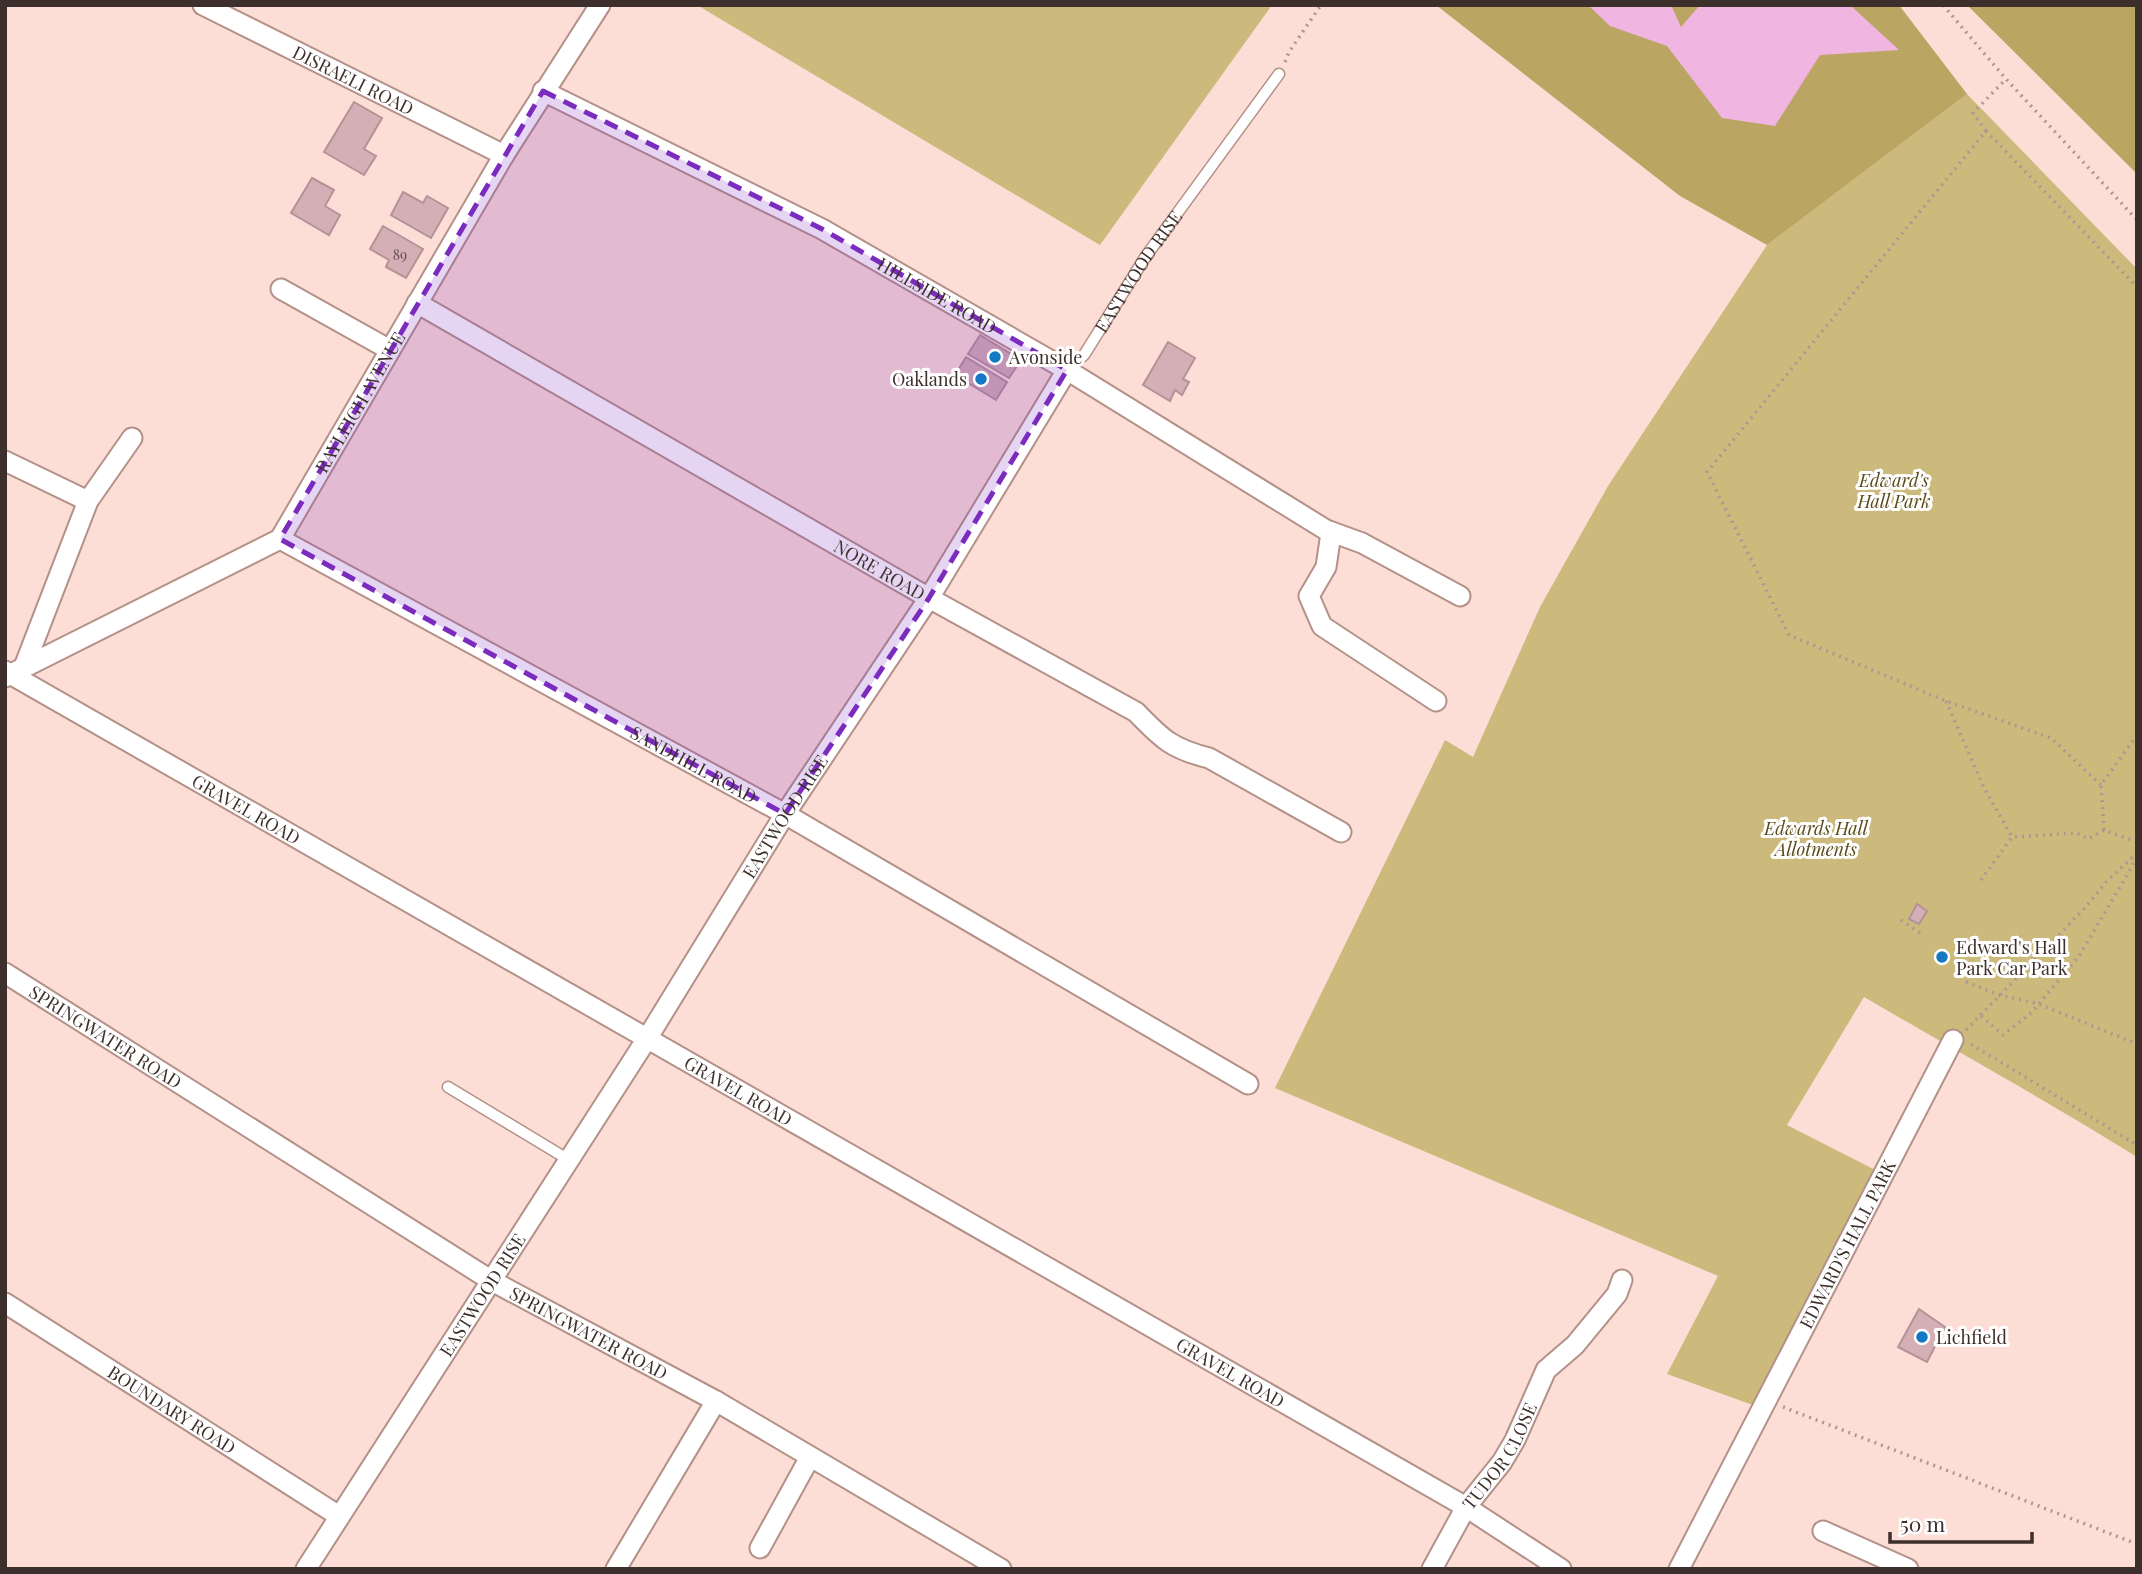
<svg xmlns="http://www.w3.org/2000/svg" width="2142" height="1574" font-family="'Playfair Display',serif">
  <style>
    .green { fill: #ccb97c }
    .forest { fill: #baa563 }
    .water { fill: #f0b5e1 }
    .building { fill: #d4afb6; stroke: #b59198; stroke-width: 2 }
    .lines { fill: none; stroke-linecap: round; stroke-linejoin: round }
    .service-casing { stroke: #b49188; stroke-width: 13 }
    .minor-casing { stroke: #b49188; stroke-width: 23 }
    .path { stroke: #af9791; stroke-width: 3.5; stroke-dasharray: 2 5; stroke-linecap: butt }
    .service { stroke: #fff; stroke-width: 10 }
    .minor { stroke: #fff; stroke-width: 19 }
    .marked { fill: #7b2cbf; fill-opacity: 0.2; stroke: #7b2cbf; stroke-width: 5; stroke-dasharray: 14 9; stroke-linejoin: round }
    .poi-dot { fill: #1478c4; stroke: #fff; stroke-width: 2.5 }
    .labels { text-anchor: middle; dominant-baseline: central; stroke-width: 6; stroke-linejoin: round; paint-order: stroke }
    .number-label { font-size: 14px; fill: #634f4e }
    .street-label { font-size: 18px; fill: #3d2f2b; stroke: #fff }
    .poi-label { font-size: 18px; fill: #3d2f2b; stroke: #fff; text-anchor: start }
    .park-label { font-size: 18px; font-style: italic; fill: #5a4b18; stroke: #fff }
  </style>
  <rect width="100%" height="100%" fill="#fcded6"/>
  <g class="green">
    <polygon points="697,5 1272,5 1100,245"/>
    <path d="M1967 94 2137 269V1157C2047 1101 1955 1050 1864 997L1787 1125 1883 1174 1761 1408 1667 1374 1718 1276 1275 1088 1445 740 1473 757 1540 607 1608 486 1767 245Z"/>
  </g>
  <g class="forest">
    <polygon points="1436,5 1899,5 1967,94 1767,245 1680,196"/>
    <polygon points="1967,5 2137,5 2137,174"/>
  </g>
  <polygon class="water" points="1588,5 1671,5 1681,27 1700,5 1850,5 1899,50 1820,55 1775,126 1722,118 1667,46 1610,26"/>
  <g class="building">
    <polygon points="354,102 382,118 364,149 376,156 364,175 324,152"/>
    <polygon points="312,178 334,190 325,206 340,215 329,235 291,213"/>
    <polygon points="403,192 423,203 427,196 448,208 431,238 391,215"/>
    <polygon points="383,226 423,249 406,278 386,267 389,260 370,249"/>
    <polygon points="980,335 1021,360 1009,378 968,354"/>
    <polygon points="1168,342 1195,358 1183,379 1189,382 1182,395 1175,390 1170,401 1143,385"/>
    <polygon points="966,357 1007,382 996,400 955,375"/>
    <polygon points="1917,904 1927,911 1919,924 1909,919"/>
    <polygon points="1919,1309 1945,1327 1927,1362 1898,1347"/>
  </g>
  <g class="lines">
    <g class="service-casing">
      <g id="service">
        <path id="s1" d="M1067 370 1084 355 1146 256 1279 74"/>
        <polyline points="448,1087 569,1160"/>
      </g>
    </g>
    <g class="minor-casing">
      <g id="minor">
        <path id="s2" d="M203 5 504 155"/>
        <path id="s3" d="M543 91 822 229 1067 370 1331 533 1326 567 1309 596 1322 626 1436 701"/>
        <polyline points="281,289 390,350"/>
        <path id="s4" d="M417 303 929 598 1136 712C1162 739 1172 749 1209 758L1341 832"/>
        <polyline points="5,461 88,501"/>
        <polyline points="1329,531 1362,543 1460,596"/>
        <path id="s5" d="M280 539 785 814 1248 1084"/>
        <polyline points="24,667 88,501 132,438"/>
        <path id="s6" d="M5 671 1466 1507 1432 1569"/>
        <path id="s7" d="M5 677 280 539 504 155 600 5"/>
        <path id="s8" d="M5 973 492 1281 716 1401 1001 1569"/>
        <path id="s9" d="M5 1303 339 1516"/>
        <polyline points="1823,1531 1908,1569"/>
        <polyline points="760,1548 810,1457"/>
        <path id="s10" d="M306 1569 648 1037 785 814 929 598 1067 370"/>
        <polyline points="616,1569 716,1401"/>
        <path id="s11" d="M1561 1569 1466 1507 1502 1462 1515 1440 1546 1370 1575 1345 1617 1294 1622 1280"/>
        <path id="s12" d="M1679 1569 1953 1040"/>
      </g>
    </g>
    <g class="path">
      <polyline points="1943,5 2006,79 2137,220"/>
      <polyline points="1285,62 1289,52 1321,5"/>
      <polyline points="1986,131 1973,113 2006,79"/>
      <polyline points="1946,701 1984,788 2012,837"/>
      <polyline points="2101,785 2051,738 1946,701 1789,635 1707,472 1986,131 2137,287"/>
      <polyline points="2104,830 2101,785 2137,735"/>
      <polyline points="1981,880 2012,837 2077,833 2088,839 2104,830 2137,842"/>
      <polyline points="1901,920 1920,933"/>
      <polyline points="1966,982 1999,995 2039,1004 2137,1044"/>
      <polyline points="1981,1016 2003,1035 2032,1012 2079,956 2137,858"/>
      <polyline points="1966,1030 2085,908 2106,882 2137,853"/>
      <polyline points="1971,1044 2137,1145"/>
      <polyline points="1783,1407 2137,1544"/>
    </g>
    <use href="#service" class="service"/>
    <use href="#minor" class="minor"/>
  </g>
  <path class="marked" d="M543 91 822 229 1067 370 929 598 785 814 280 539Z"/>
  <g class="poi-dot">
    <circle cx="995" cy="357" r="7"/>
    <circle cx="981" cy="379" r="7"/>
    <circle cx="1942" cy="957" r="7"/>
    <circle cx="1922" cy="1337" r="7"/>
  </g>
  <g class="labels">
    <g class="number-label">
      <text x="400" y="254">89</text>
    </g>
    <g class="street-label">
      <text stroke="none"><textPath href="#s2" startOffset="168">DISRAELI ROAD</textPath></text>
      <text stroke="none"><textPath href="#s1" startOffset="122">EASTWOOD RISE</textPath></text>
      <text stroke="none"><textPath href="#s3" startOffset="444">HILLSIDE ROAD</textPath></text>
      <text stroke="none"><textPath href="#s7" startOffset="466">RAYLEIGH AVENUE</textPath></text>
      <text stroke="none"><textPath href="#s4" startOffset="534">NORE ROAD</textPath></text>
      <text stroke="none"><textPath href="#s5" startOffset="471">SANDHILL ROAD</textPath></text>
      <text stroke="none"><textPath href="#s6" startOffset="278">GRAVEL ROAD</textPath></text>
      <text stroke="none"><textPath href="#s10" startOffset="892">EASTWOOD RISE</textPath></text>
      <text stroke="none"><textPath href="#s8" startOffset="119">SPRINGWATER ROAD</textPath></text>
      <text stroke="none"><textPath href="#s6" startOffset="845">GRAVEL ROAD</textPath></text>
      <text stroke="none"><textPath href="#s12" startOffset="366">EDWARD'S HALL PARK</textPath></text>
      <text stroke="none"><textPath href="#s10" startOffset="326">EASTWOOD RISE</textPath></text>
      <text stroke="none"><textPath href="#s8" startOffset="686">SPRINGWATER ROAD</textPath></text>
      <text stroke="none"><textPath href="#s6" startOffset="1412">GRAVEL ROAD</textPath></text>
      <text stroke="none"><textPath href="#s9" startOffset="198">BOUNDARY ROAD</textPath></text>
      <text stroke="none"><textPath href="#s11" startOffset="175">TUDOR CLOSE</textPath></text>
    </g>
    <g class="poi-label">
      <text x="1009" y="357">Avonside</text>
      <text x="967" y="379" text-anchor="end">Oaklands</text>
      <text x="1956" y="947">Edward's Hall<tspan x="1956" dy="21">Park Car Park</tspan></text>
      <text x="1936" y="1337">Lichfield</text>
    </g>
    <g class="park-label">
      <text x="1894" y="480">Edward's<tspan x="1894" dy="21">Hall Park</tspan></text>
      <text x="1816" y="828">Edwards Hall<tspan x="1816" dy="21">Allotments</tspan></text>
    </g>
  </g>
  <rect width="2142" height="1574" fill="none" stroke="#3d2f2b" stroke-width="14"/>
  <path d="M1890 1532v10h142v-10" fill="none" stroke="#3d2f2b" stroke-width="3.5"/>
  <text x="1900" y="1532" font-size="21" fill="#3d2f2b" stroke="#ffffff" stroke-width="5" paint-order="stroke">50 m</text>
</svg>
